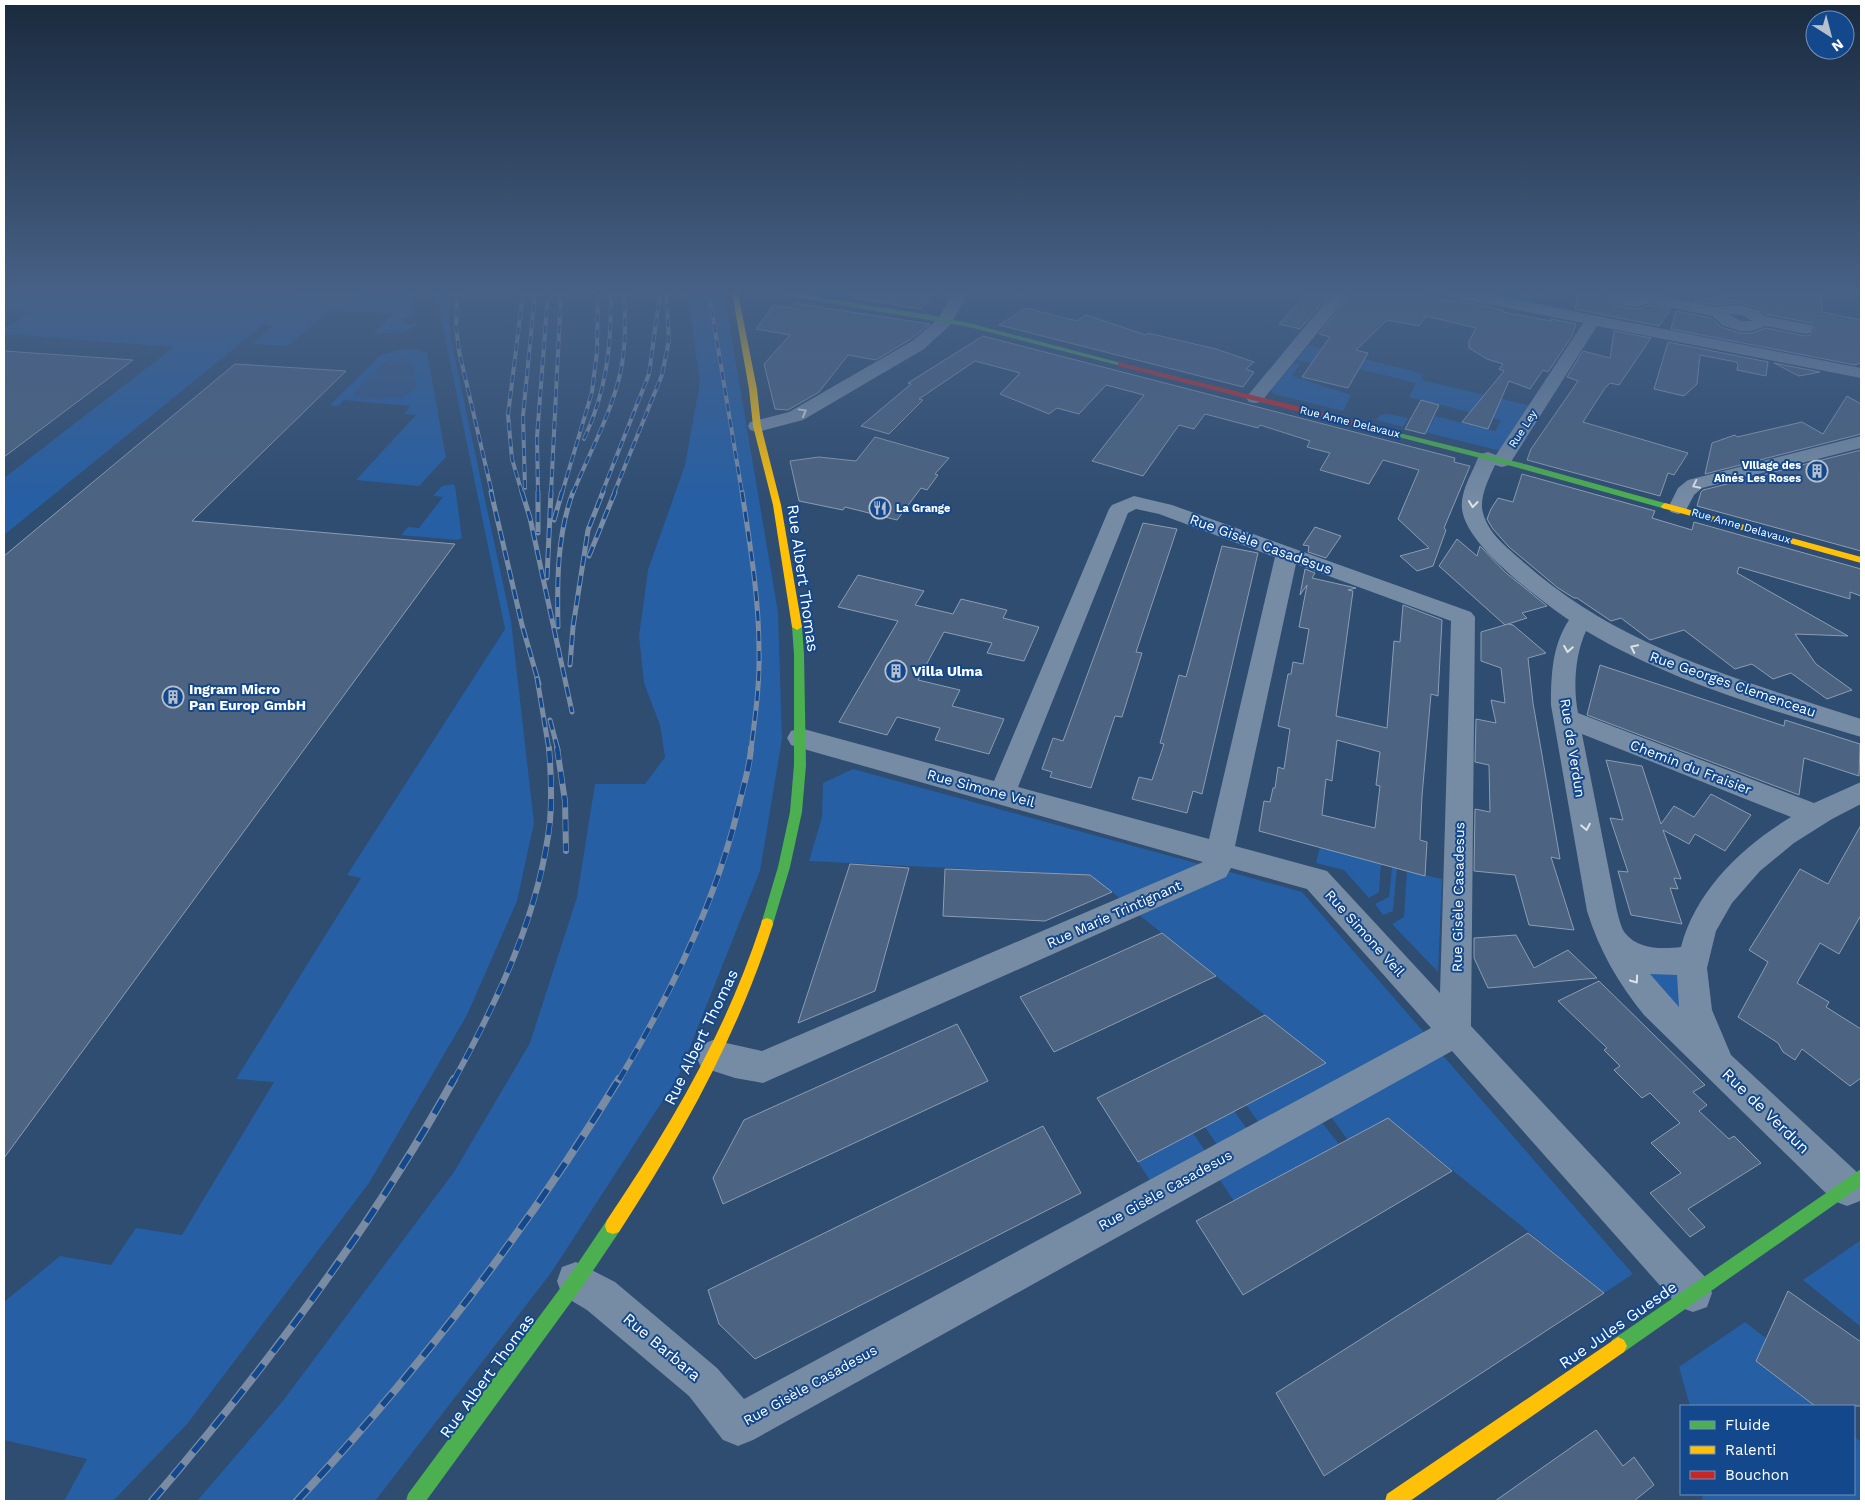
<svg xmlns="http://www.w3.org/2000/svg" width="1865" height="1505" font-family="'Work Sans',sans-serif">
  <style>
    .green { fill: #265fa4 }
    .water { fill: #315789 }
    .building { fill: #4c6381; stroke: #8b9db3; fill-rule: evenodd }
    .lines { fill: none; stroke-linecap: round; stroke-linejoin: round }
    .street { fill: #768ca5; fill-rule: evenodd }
    .fast { fill: #4caf50; fill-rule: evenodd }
    .slow { fill: #ffc107; fill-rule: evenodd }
    .jam { fill: #c62828; fill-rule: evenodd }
    .rail-far3-casing { stroke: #798ca4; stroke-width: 4 }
    .rail-far2-casing { stroke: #798ca4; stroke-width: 5 }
    .rail-far1-casing { stroke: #798ca4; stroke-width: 6 }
    .rail-casing { stroke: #798ca4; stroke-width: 8 }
    .rail-far3 { stroke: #13488d; stroke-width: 2.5; stroke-dasharray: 8; stroke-linecap: butt }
    .rail-far2 { stroke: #13488d; stroke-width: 3; stroke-dasharray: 10; stroke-linecap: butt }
    .rail-far1 { stroke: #13488d; stroke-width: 4.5; stroke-dasharray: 12; stroke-linecap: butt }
    .rail { stroke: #13488d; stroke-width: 5.5; stroke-dasharray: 16; stroke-linecap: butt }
    .oneway { stroke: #dde2e8 }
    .labels { text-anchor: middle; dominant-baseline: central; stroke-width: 4; stroke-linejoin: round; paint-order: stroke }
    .far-street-label { font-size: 11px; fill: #fff; stroke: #13488d }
    .far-poi-label { font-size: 11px; font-weight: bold; fill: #fff; stroke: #13488d; text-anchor: end }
    .street-label { font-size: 14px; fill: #fff; stroke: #13488d }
    .poi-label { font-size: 14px; font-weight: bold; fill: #fff; stroke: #13488d; text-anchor: start }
    .near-street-label { font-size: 16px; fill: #fff; stroke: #13488d }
  </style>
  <rect width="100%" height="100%" fill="#2f4c71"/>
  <g class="green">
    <polygon points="4,293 409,293 414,316 402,319 404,325 416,323 416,326 402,332 376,334 375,332 393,314 328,311 288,346 252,344 273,326 263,325 4,535 4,478 174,347 4,334 4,329 30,312 4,310"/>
    <polygon points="436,293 451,293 449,321 451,340 511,621 534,823 517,901 467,1015 369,1183 187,1424 113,1501 64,1501 87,1459 4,1440 4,1302 60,1256 111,1265 136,1228 182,1235 274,1082 236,1079 361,878 347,875 505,629"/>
    <polygon points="687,293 724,293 778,612 782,739 760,871 678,1077 551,1273 375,1501 197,1501 282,1402 454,1172 530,1043 577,897 595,784 645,784 665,757 660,725 644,683 639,636 648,570 685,465 700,382"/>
    <polygon points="1467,293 1537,293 1534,306"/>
    <polygon points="1309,345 1322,349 1312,363 1296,360"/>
    <polygon points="417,349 427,353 446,457 419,486 356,480 416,415 404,414 410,406 344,400 338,406 330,405 381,355 399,350"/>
    <polygon points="1348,355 1423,374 1421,380 1531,406 1501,451 1412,429 1417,419 1432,423 1435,416 1495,431 1501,420 1409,397 1416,383 1342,365"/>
    <polygon points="1294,363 1300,364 1292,376 1351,395 1343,411 1274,394 1271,390"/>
    <polygon points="1387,414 1408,418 1403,427 1376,420 1381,415"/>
    <polygon points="453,484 455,486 462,538 457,540 401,535 408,527 419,528 443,497 433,496 442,486"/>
    <polygon points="853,769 1210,867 1126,903 1090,875 809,861 822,817 823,783"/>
    <polygon points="1320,847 1381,864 1379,892 1369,898 1344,870 1316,863"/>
    <polygon points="1392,867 1397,868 1393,911 1383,915 1375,904 1389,897"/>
    <polygon points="1407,871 1442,879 1438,972 1392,924 1404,917"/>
    <polygon points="1230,872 1302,892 1428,1037 1262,1127 1246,1105 1325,1063 1138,914"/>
    <polygon points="1642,969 1674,974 1679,976 1684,1016"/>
    <polygon points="1439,1051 1633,1274 1604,1293 1388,1118 1348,1140 1328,1113"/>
    <polygon points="1234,1111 1250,1133 1220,1149 1205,1127"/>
    <polygon points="1319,1119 1339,1144 1234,1201 1216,1174"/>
    <polygon points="1193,1133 1208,1155 1153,1185 1138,1162"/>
    <polygon points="1861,1240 1861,1327 1803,1280"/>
    <polygon points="1745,1322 1767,1339 1756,1361 1815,1406 1690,1406 1679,1367"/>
    <polygon points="1854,1436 1861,1442 1861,1501 1705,1501 1702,1500 1703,1494 1854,1494"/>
  </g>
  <g class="water">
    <polygon points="300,293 364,293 353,303 294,299"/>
    <polygon points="405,358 413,363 417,386 403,398 361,399 353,396 355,391 386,361"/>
  </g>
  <g class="building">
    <polygon points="858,293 932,293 921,309 854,298"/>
    <polygon points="1307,293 1330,293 1300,329 1279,324"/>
    <polygon points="1352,293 1417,293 1458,303 1459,301 1504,310 1503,312 1551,321 1551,319 1576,324 1572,336 1548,372 1543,370 1530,389 1509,381 1488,429 1462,422 1504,371 1499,369 1503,364 1487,359 1469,348 1469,341 1476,328 1426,316 1419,326 1387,320 1356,350 1368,353 1348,388 1302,377 1330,337 1319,334"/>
    <polygon points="1578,293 1599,293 1612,304 1628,308 1639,309 1649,305 1671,309 1659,326 1575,309"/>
    <polygon points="1715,293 1821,293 1822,312 1861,320 1861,363 1855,365 1671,329 1676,311 1711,318 1721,327 1739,333 1752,333 1766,328 1805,336 1811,335 1815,330 1811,323 1766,314 1758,308 1739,303 1715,305 1694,301 1715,298"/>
    <polygon points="794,303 844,311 930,324 911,339 876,360 848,355 819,392 788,410 775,409 764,364 790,335 756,329 774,305 790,308"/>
    <polygon points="1026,308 1077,321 1086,315 1146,335 1148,333 1216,349 1254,362 1246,369 1254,372 1243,387 999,325"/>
    <polygon points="1614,331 1651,338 1619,385 1610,383 1605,388 1583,422 1688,453 1674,475 1668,473 1660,496 1527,460 1531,449 1578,381 1567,377 1583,351 1610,358"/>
    <polygon points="983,336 1455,458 1454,462 1470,466 1444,528 1446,530 1433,566 1417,571 1400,556 1429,548 1398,519 1419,470 1383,460 1369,484 1320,470 1330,453 1307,447 1310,441 1260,425 1258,428 1205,414 1194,429 1179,425 1143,476 1092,461 1144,395 1106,385 1079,414 1057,408 1049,414 1000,394 1020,373 975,361 919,399 923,400 889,434 861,426 911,384 908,383"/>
    <polygon points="1668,342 1768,362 1766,376 1737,370 1738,364 1736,362 1700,355 1697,384 1684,396 1654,389"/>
    <polygon points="4,351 133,360 4,457"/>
    <polygon points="1774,363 1820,372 1799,376"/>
    <polygon points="235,364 346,371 192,521 455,544 4,1158 4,556"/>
    <polygon points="1847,396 1861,404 1861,434 1705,474 1712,443 1735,435 1737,437 1802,422 1823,434"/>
    <polygon points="1421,400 1439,405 1425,434 1405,429"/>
    <polygon points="875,437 949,458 935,474 938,475 927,490 921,488 897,520 845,507 843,510 799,501 790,461 819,457 856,461"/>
    <polygon points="1861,450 1861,551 1697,506 1701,492 1703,490"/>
    <polygon points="1522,474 1655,511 1652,518 1692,530 1694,522 1861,569 1861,596 1850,592 1850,599 1739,567 1737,573 1848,636 1795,634 1816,664 1852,690 1827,699 1791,673 1773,679 1752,664 1735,669 1684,630 1650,640 1621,618 1611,621 1577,598 1574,598 1558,588 1509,547 1493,529 1487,519 1491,509 1498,498 1513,502"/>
    <polygon points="1143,523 1177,529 1136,652 1142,653 1122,717 1115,716 1091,788 1050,777 1052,772 1042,769 1053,738 1063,741"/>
    <polygon points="1315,527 1341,536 1326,558 1308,552 1309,546 1303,545"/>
    <polygon points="1457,539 1477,556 1480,546 1505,572 1547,606 1522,613 1527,618 1505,625 1439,566"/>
    <polygon points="1222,546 1258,553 1202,794 1193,791 1187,813 1132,799 1139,777 1152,780 1164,744 1160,743 1179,675 1186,677"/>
    <path d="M1305 569 1315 573 1312 578 1356 588 1348 590 1353 591 1336 716 1387 728 1394 641 1400 642 1403 605 1442 620 1438 696 1431 694 1422 796 1420 840 1427 842 1425 876 1259 831 1264 801 1270 802 1273 788H1275L1278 767 1284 769 1290 729 1278 726 1288 674H1291L1293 662 1303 664 1309 629 1299 627 1307 585 1300 595ZM1337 740 1380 752 1376 785 1380 786 1375 828 1322 815 1326 779 1332 781Z"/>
    <polygon points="858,575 924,591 915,605 953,614 961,599 1007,610 1003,618 1039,627 1024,661 987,653 992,643 944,632 918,680 960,690 952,706 1004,719 989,754 935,740 940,728 897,717 887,735 839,722 898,621 838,607"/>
    <polygon points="1508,624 1513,625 1546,653 1528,658 1533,703 1560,859 1551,857 1574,930 1529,925 1515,875 1474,871 1475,809 1490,812 1489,765 1475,762 1476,719 1496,723 1491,700 1505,703 1501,668 1481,661 1481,632"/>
    <polygon points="1600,665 1784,726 1785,720 1860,744 1859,776 1804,758 1799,795 1587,715"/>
    <polygon points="1606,760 1642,766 1661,824 1674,806 1694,817 1711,794 1751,815 1725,851 1695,834 1689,844 1663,830 1681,879 1674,878 1678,889 1670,888 1682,924 1631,915 1618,871 1628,872 1610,818 1623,820"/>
    <polygon points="1861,825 1861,915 1839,954 1820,943 1797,983 1829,1002 1826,1007 1861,1029 1861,1078 1850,1086 1802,1049 1795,1060 1783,1052 1778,1043 1738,1017 1768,962 1749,950 1800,869 1828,884"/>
    <polygon points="850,864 909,868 875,991 798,1023"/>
    <polygon points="945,869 1090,875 1112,892 1045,921 943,916"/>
    <polygon points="1162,933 1216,976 1054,1052 1020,997"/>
    <polygon points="1516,935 1534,968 1568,950 1597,978 1488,988 1474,958 1474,938"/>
    <polygon points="1599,981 1705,1085 1693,1092 1707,1105 1699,1111 1729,1139 1734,1136 1761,1163 1688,1209 1705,1227 1690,1237 1650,1193 1681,1173 1651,1143 1680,1123 1650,1093 1642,1098 1614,1070 1620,1066 1604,1050 1607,1048 1558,1001"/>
    <polygon points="1265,1015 1326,1063 1138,1162 1097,1098"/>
    <polygon points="957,1024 988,1081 723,1204 713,1178 744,1120"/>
    <polygon points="1388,1118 1452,1171 1243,1295 1196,1221"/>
    <polygon points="1043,1126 1081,1193 755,1359 719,1324 708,1290"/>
    <polygon points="1528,1233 1604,1293 1324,1476 1276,1393"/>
    <polygon points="1788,1291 1861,1342 1861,1406 1815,1406 1756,1361"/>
    <polygon points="1596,1430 1623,1466 1634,1457 1654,1485 1634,1501 1495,1501"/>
  </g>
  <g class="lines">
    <g class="street">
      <polygon points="953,293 969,293 949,326 924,349 803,420 757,432 750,430 748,426 750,422 789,412 912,341 937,320"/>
      <polygon points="1333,293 1350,293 1261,402 1255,403 1249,402 1246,398 1249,394"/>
      <path d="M1447 293H1482L1861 368V378L1597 326 1509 465 1502 467 1495 465C1489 478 1481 494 1482 508 1485 530 1505 546 1520 559 1616 647 1740 680 1861 719V737C1767 709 1670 681 1586 631 1575 655 1573 687 1578 713L1814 803 1861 782V804L1832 819 1794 843 1760 871 1732 903 1716 931 1707 968 1712 1010 1731 1055 1860 1175V1201L1847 1206 1834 1201 1644 1015C1618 983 1599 950 1587 911L1551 705C1551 676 1552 645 1569 620 1539 599 1466 546 1462 509 1460 492 1472 473 1478 458L1481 454 1488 452 1496 455 1583 323 1455 298 1449 296ZM1582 734 1791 817C1742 847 1696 890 1681 947 1663 949 1638 950 1625 933 1621 928 1619 918 1617 911ZM1650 974 1677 975 1679 1007Z"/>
      <path d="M1601 293H1621L1633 297 1648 293 1715 307 1739 305 1758 310 1765 316 1811 325 1813 329 1811 333 1805 334 1766 326 1751 331H1739L1722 325 1712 316 1649 303 1638 307 1628 306 1612 302ZM1728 314 1742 315 1752 321H1741Z"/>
      <polygon points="1861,436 1861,448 1702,488 1694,495 1685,512 1678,514 1671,512 1668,508 1678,488 1688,480"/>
      <path d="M1134 496 1172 505 1471 612 1475 617 1471 1026 1707 1279 1712 1293 1707 1307 1693 1312 1679 1307 1452 1051 753 1440 738 1446 723 1440 689 1396 587 1310 562 1295 557 1281 562 1267 576 1262 615 1282 717 1368 744 1399 1431 1028 1307 889 1231 868 1226 877 763 1083 735 1078 701 1067 696 1056 701 1045 713 1040 762 1051 1203 862 800 748 791 745 787 738 791 731 800 728 994 781 1109 509 1112 505ZM1136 509 1159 514 1275 557 1209 839 1018 787 1128 513ZM1296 564 1451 621 1440 993 1327 871 1235 846Z"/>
    </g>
    <g class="fast">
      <polygon points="772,293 791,293 930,315 969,323 1125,364 1121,366 969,327"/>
      <polygon points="1375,427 1521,463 1668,504 1669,506 1665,509 1662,508 1515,467 1375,431"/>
      <polygon points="797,624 802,627 804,654 806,765 802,812 790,867 773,924 772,928 767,930 762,928 761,924 778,867 790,812 794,765 794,654 792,627"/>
      <polygon points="1861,1169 1861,1186 1624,1352 1618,1355 1612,1352 1609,1346 1612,1340"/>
      <polygon points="613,1218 619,1220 621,1226 619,1232 582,1287 426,1501 406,1501 408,1494 570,1275 607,1220"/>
    </g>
    <g class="slow">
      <polygon points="732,293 738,293 757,389 761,426 781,505 802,627 797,630 792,627 773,505 753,426 749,389"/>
      <polygon points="1665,503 1861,557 1861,563 1662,508 1661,506"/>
      <path d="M767 918 772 920 773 924C738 1035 682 1135 619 1232L613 1234 607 1232 605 1226 607 1220C671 1125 725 1034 761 924L762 920Z"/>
      <polygon points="1618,1337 1624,1340 1627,1346 1624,1352 1410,1501 1385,1501 1387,1494"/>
    </g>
    <polygon class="jam" points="1118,362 1381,427 1382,429 1375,431 1118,366"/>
    <g class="rail-far3-casing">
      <g id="rail-far3">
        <polyline points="457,293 456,327 459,351 492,493"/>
        <polyline points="709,293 742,493"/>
        <path d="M584 439C607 390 611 347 611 293"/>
        <polyline points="525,488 523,416 535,293"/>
        <polyline points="522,493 512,459 508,415 523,293"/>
        <polyline points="538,493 537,437 548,293"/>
        <polyline points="551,493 561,293"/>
        <polyline points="562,493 592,392 597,351 598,293"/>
        <path d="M573 493C589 453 612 413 621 370 626 345 625 319 624 293"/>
        <polyline points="602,493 649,374 660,293"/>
        <polyline points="614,493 662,375 669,340 666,293"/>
      </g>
    </g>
    <g class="rail-far2-casing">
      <g id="rail-far2">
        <polyline points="491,492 522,625 539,684"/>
        <polyline points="522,492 530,518 572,712"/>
        <polyline points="538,492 538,533"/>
        <path d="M742 492C750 545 759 597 759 651 760 684 755 717 751 750"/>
        <polyline points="554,520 562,492"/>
        <polyline points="589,556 615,492"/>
        <polyline points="547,578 551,492"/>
        <path d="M558 627C557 581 557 535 573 492"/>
        <polyline points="570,665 573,627 588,530 603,492"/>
        <polyline points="537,678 549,750"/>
        <polyline points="550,720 558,750"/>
      </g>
    </g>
    <g class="rail-far1-casing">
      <g id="rail-far1">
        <polyline points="557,748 565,801 566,851"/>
        <path d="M454 1080C498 1000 540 912 550 821 552 797 551 772 549 748"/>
        <path d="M619 1080C671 994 717 900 740 801 744 783 750 766 751 748"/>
      </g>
    </g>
    <g class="rail-casing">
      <g id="rail">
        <path d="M152 1501C264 1370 370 1230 454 1079"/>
        <path d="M297 1501C418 1371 527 1230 619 1079"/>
      </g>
    </g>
    <use href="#rail-far3" class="rail-far3"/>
    <use href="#rail-far2" class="rail-far2"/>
    <use href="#rail-far1" class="rail-far1"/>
    <use href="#rail" class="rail"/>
  </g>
  <defs><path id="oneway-chevron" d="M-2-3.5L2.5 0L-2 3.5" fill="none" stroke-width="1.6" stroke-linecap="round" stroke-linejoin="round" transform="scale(1.25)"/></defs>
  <g class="oneway">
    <use href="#oneway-chevron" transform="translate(803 412) rotate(-29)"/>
    <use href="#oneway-chevron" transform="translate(1696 485) rotate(154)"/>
    <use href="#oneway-chevron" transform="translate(1473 504) rotate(96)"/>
    <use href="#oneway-chevron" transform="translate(1634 648) rotate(-154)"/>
    <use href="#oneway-chevron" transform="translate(1568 649) rotate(99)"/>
    <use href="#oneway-chevron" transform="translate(1586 827) rotate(79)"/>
    <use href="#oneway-chevron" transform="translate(1635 980) rotate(54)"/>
  </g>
  <linearGradient id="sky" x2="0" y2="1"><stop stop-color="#1a2a3e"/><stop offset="0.58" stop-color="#476186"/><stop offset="1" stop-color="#476186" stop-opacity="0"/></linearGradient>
  <rect width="1865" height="504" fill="url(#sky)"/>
  <defs>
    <g id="building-ring" transform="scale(1.125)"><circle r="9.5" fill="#13488d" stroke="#b6c0cd" stroke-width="1.5"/><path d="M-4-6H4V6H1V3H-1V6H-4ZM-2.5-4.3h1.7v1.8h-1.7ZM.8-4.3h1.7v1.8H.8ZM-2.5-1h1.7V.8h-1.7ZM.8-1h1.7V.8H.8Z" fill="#b6c0cd"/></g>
    <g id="restaurant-ring" transform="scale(1.125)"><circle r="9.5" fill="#13488d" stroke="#b6c0cd" stroke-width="1.5"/><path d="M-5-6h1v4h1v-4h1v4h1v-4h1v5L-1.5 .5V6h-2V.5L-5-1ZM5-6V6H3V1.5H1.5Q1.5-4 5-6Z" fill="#b6c0cd"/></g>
  </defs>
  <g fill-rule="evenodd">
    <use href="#building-ring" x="1817" y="471"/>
    <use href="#restaurant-ring" x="880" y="508"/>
    <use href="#building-ring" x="896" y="671"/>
    <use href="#building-ring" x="173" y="697"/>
  </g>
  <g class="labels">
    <g class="far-street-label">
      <text transform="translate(1350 422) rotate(14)">Rue Anne Delavaux</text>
      <text transform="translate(1523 429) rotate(-57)">Rue Ley</text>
      <text transform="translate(1741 526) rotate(16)">Rue Anne Delavaux</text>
    </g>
    <g class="far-poi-label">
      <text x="1801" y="465">Village des<tspan x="1801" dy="13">Aînés Les Roses</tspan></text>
      <text x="896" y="508" text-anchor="start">La Grange</text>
    </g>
    <g class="street-label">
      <text transform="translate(1261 544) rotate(20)">Rue Gisèle Casadesus</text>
      <text transform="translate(1733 684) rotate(19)">Rue Georges Clemenceau</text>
      <text transform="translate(1573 748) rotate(81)">Rue de Verdun</text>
      <text transform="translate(1691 767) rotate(21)">Chemin du Fraisier</text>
      <text transform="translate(981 788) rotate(15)">Rue Simone Veil</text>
      <text transform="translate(1458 897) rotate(-89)">Rue Gisèle Casadesus</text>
      <text transform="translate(1114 914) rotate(-24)">Rue Marie Trintignant</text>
      <text transform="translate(1365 933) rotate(48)">Rue Simone Veil</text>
      <text transform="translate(1165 1190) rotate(-29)">Rue Gisèle Casadesus</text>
      <text transform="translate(810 1385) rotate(-29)">Rue Gisèle Casadesus</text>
    </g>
    <g class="poi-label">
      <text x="912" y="671">Villa Ulma</text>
      <text x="189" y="689">Ingram Micro<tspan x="189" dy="16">Pan Europ GmbH</tspan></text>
    </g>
    <g class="near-street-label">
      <text transform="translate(803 578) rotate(82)">Rue Albert Thomas</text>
      <text transform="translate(701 1037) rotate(-64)">Rue Albert Thomas</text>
      <text transform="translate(1766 1111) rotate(44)">Rue de Verdun</text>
      <text transform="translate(1618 1325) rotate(-35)">Rue Jules Guesde</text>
      <text transform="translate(662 1347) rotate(40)">Rue Barbara</text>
      <text transform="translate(487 1376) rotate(-54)">Rue Albert Thomas</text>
    </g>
  </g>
  <rect width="1865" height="1505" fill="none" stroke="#ffffff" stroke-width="10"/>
  <rect x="1680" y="1405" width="175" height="90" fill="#13488d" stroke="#7191bb"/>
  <rect x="1690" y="1421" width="25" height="8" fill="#4caf50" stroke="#7191bb"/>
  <text x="1725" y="1430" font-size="15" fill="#ffffff">Fluide</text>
  <rect x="1690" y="1446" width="25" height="8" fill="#ffc107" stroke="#7191bb"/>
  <text x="1725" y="1455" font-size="15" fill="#ffffff">Ralenti</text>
  <rect x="1690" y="1471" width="25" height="8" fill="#c62828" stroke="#7191bb"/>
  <text x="1725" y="1480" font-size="15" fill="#ffffff">Bouchon</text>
  <g transform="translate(1830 35) rotate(144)"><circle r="24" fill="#13488d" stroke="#7191bb"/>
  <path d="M0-4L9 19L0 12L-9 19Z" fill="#b6c0cd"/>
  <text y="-8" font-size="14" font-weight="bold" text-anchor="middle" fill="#ffffff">N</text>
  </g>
</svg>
